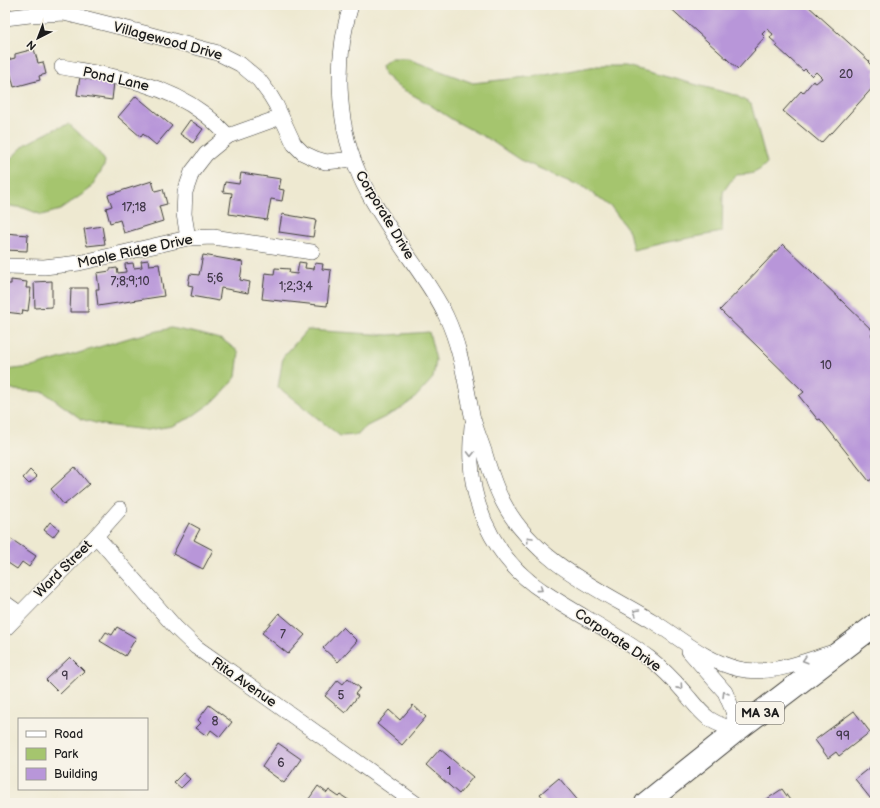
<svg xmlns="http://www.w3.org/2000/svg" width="880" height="808" font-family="'Balsamiq Sans',sans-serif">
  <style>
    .green { fill: #a5c56e; stroke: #607045 }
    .building { fill: #b896d9 }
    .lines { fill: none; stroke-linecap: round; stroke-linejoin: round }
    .minor-casing { stroke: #3c3b37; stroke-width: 16 }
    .primary-casing { stroke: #3c3b37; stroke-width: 24 }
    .minor { stroke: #fff; stroke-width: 15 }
    .primary { stroke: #fff; stroke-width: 22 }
    .oneway { stroke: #999 }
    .labels { text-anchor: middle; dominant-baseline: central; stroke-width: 3; stroke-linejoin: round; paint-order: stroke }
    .number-label { font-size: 12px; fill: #433a4b }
    .shield { fill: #f7f3e8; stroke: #5e5c59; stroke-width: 1 }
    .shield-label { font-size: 13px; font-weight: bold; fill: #1c1c1c }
    .street-label { font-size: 14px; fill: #1c1c1c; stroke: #f7f3e8 }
  </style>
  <rect width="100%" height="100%" fill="#f7f3e8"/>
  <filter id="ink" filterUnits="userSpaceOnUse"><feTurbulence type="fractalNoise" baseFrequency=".025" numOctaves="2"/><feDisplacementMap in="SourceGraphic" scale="8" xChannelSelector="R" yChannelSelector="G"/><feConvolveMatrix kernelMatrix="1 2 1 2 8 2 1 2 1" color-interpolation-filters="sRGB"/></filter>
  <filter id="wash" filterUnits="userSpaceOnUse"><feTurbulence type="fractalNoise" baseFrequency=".012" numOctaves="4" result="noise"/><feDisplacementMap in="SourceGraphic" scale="16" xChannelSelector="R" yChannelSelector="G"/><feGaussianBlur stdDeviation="0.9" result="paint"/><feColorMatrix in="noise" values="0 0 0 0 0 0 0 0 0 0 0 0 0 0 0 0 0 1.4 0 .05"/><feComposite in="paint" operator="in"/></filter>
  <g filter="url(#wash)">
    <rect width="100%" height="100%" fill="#eee9d1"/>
    <g class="green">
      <path d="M390 59H408L473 83 545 75 596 66H626L735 95 751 104 767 163C756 175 750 174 735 175L723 192 722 232 668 242 633 250 629 231 612 208 585 188 520 160 490 140 453 120 427 103 397 86 384 74 382 65Z"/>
      <polygon points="69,124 97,150 105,161 104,166 90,189 60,210 42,215 24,208 5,205 5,164 26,144 55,129"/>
      <polygon points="171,328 201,334 223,340 239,352 236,377 218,398 190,418 172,426 147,430 103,425 81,419 44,392 15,390 5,386 5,370 32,367 132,337"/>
      <polygon points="307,330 389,335 429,332 436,360 433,378 414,399 399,410 365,427 358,435 340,436 278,387 283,357"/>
    </g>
    <g id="blocks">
      <g class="building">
        <polygon points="667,5 733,5 736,8 739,5 807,5 869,61 868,62 875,69 875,85 832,133 831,132 821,143 783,111 801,91 803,93 813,81 816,83 822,78 816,72 812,76 805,69 803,71 776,46 778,45 770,38 773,34 767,29 762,34 765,37 754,49 755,50 738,69"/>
        <polygon points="34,49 38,63 43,62 46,74 39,76 40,80 14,87 7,60 15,58 15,54"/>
        <polygon points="80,77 114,82 112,100 77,95"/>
        <polygon points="136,96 172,126 156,145 143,134 141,137 118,117"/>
        <polygon points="190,120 203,129 193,143 180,134"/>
        <polygon points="241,173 281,179 279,189 284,190 282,201 271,199 267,220 229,214 232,193 223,192 225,182 239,184"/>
        <polygon points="152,181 155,191 163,189 167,204 159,206 163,221 124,233 120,220 110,223 106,208 112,206 108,195"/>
        <polygon points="282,214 316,220 313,237 279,232"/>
        <polygon points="102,226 105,244 87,246 84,229"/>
        <polygon points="5,233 28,235 27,251 5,250"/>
        <polygon points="783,244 874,332 871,335 875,339 875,477 869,481 820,419 818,420 799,396 804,392 720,310"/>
        <polygon points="203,255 243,262 240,280 250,282 248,293 221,288 219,301 191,296 193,286 188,285 190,274 199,275"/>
        <polygon points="148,260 149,265 159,264 164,296 98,306 96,289 99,289 97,273 110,271 110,269 117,268 118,273 126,272 125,264 133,263 134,268 142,267 141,261"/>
        <polygon points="299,262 306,263 305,268 314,269 315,263 323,264 322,269 331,270 327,306 262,299 265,273 274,274 275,268 290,269 289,273 297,274"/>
        <polygon points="11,280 27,282 26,288 31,288 28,311 23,310 22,314 5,312 5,284 11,284"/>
        <polygon points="52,281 52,307 35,308 34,282"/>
        <polygon points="71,288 88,288 88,312 70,312"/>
        <polygon points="75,467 89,484 64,505 51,489"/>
        <polygon points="30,470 37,477 29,484 23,478"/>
        <polygon points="50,522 59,529 53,537 44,530"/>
        <polygon points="189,523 200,529 194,540 213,550 203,569 173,554"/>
        <polygon points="11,539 36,556 29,567 22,562 17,569 5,561 5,548"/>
        <polygon points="279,613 305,635 288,654 262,633"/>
        <polygon points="117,627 136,638 125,656 100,641 106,632 112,635"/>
        <polygon points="343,627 357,641 338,662 323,648"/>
        <polygon points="70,657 84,671 60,694 46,680"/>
        <polygon points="348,678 360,688 355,694 358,696 345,713 325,696 338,680 343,684"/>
        <polygon points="209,705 232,722 220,737 211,730 207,736 196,728 201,723 198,720"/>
        <polygon points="413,705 426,717 402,745 377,724 389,710 400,720"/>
        <polygon points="854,711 870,732 839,756 836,752 828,758 815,740"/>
        <polygon points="278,743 301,759 284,783 262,767"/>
        <polygon points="440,749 473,777 459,794 426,765"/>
        <polygon points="875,763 875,803 874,803 855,779"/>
        <polygon points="183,773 190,779 181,788 174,782"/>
        <polygon points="559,778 580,803 547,803 540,794"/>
        <polygon points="318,786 327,793 329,790 339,797 341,795 353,803 306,803"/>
        <polygon points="782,789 792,803 761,803"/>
      </g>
    </g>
  </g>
  <g filter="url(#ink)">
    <use href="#blocks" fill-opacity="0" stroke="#3c3b37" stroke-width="1"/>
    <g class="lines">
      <g class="minor-casing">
        <g id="minor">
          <path d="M351 5C335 55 336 120 357 169 366 193 382 216 396 238 413 264 433 288 446 316 461 348 465 381 472 415 475 428 481 441 485 454 490 471 495 487 503 502 534 562 599 589 654 622 681 639 707 662 739 669 771 676 804 661 834 652"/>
          <polyline points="5,18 30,15 64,13 144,33 218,53 240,64 259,80 270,95 276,105 294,144 303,153 316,159 326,162 353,159"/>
          <path d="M62 67C111 76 162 82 203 113 212 119 220 128 228 136"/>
          <polyline points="188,238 184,214 185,192 192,172 206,154 228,136 281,117"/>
          <polyline points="5,266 44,267 79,263 188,238 213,237 312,252"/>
          <path d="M472 426C471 438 470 450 471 462 473 514 500 564 544 592 578 615 616 633 649 658 662 668 673 679 684 692 692 701 699 711 708 718 716 724 727 727 736 731"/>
          <polyline points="96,536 175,627 196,647 415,803"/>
          <polyline points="5,603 19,613"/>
          <polyline points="5,629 96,536 120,509"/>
          <polyline points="689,651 725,692 733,711 736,731"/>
        </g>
      </g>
      <g class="primary-casing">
        <polyline id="primary" points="646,803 736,731 875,625"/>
      </g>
      <use href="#minor" class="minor"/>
      <use href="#primary" class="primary"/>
    </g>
    <defs><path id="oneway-chevron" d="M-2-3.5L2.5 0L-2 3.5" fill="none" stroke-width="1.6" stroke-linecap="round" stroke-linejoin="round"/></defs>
    <g class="oneway">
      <use href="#oneway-chevron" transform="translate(471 454) rotate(91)"/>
      <use href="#oneway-chevron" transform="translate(529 539) rotate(-133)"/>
      <use href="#oneway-chevron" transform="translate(540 589) rotate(37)"/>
      <use href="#oneway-chevron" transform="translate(636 612) rotate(-150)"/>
      <use href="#oneway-chevron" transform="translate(805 660) rotate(164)"/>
      <use href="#oneway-chevron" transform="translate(680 687) rotate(48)"/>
      <use href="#oneway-chevron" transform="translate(725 694) rotate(-121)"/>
    </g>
  </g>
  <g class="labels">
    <g class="number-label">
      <text x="846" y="74">20</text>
      <text x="134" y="207">17;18</text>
      <text x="215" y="278">5;6</text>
      <text x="130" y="281">7;8;9;10</text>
      <text x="296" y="286">1;2;3;4</text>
      <text x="826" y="365">10</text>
      <text x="283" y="634">7</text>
      <text x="65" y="676">9</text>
      <text x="341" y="695">5</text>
      <text x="215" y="721">8</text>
      <text x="843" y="736">99</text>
      <text x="281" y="763">6</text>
      <text x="449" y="771">1</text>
    </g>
    <rect class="shield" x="736" y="702" width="48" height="22" rx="3"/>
    <g class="shield-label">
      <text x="760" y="713">MA 3A</text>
    </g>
    <g class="street-label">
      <text transform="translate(168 41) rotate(15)">Villagewood Drive</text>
      <text transform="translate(116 79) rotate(13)">Pond Lane</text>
      <text transform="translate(385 215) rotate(59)">Corporate Drive</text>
      <text transform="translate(135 251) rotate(-12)">Maple Ridge Drive</text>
      <text transform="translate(63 569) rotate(-45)">Ward Street</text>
      <text transform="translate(618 640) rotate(34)">Corporate Drive</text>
      <text transform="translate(244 682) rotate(35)">Rita Avenue</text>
    </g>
  </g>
  <rect width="880" height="808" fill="none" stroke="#f7f3e8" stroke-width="20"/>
  <rect x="18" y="718" width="130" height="72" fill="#f7f3e8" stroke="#9f9d96"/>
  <rect x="26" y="731" width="20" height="6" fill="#ffffff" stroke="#9f9d96"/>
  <text x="54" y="738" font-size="12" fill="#1c1c1c">Road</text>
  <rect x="26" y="748" width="20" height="12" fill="#a5c56e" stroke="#9f9d96"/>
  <text x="54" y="758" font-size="12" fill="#1c1c1c">Park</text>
  <rect x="26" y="768" width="20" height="12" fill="#b896d9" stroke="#9f9d96"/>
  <text x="54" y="778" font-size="12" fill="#1c1c1c">Building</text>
  <g transform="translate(38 38) rotate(222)" stroke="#f7f3e8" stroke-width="3" paint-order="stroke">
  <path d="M0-3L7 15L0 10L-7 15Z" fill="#1c1c1c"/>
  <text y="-6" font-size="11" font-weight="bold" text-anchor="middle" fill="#1c1c1c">N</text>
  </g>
</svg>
